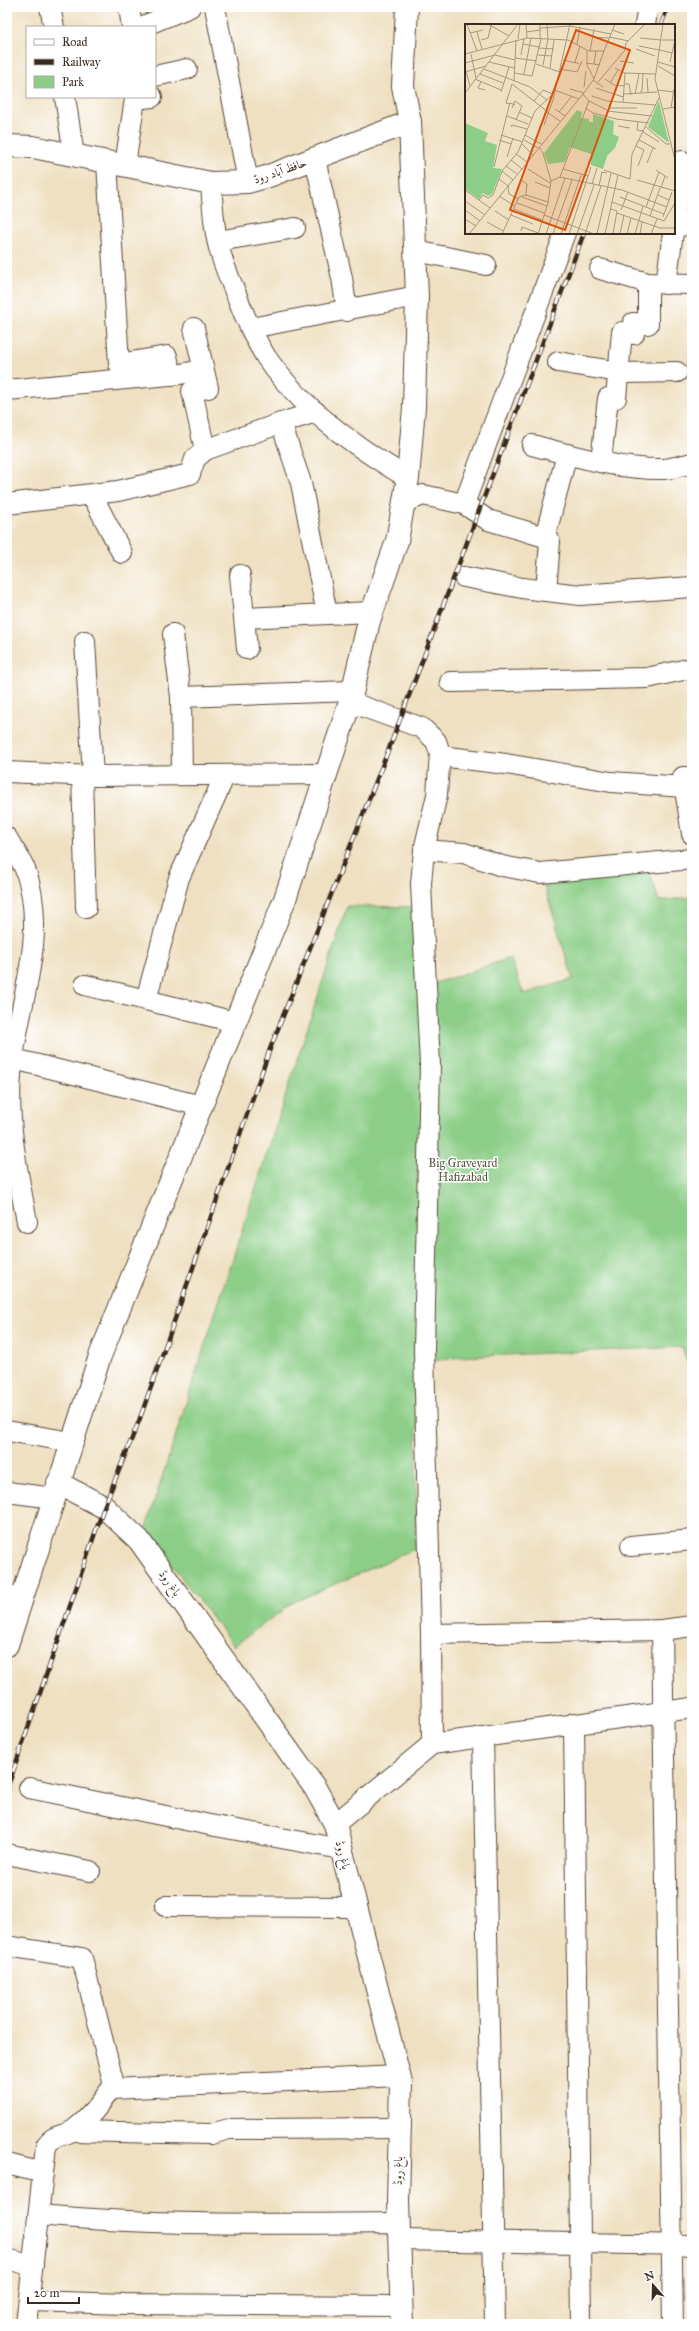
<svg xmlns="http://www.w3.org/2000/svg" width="699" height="2331" font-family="'IM FELL Great Primer',Amiri,serif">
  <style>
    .green { fill: #8cce87; stroke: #647c52 }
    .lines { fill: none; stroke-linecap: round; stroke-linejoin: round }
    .minor-casing { stroke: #564536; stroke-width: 22 }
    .tertiary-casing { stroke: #564536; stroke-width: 24 }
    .primary-casing { stroke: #564536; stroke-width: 24 }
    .minor { stroke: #fff; stroke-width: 20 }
    .tertiary { stroke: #fff; stroke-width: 22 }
    .primary { stroke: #fff; stroke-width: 22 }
    .rail-casing { stroke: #3b2a1e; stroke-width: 4.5 }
    .rail { stroke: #fff; stroke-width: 3; stroke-dasharray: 9; stroke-linecap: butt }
    .labels { text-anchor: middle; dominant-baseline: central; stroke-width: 3; stroke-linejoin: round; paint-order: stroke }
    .street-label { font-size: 12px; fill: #3b2a1e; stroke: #fff }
    .park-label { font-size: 12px; fill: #535b3e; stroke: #fff }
    .inset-road { fill: none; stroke: #a79780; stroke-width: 1 }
    .view { fill: #d7540e; fill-opacity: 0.15; stroke: #d7540e; stroke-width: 2 }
    .inset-edge { fill: none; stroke: #3b2a1e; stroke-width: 2 }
  </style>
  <rect width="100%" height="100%" fill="#fff"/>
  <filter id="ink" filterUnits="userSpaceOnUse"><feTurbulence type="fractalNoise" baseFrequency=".025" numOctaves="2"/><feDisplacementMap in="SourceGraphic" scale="8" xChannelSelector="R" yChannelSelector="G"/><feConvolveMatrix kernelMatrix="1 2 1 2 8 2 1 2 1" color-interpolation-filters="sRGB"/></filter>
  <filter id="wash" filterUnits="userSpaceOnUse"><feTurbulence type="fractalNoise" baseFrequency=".012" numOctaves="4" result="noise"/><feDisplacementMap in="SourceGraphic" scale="16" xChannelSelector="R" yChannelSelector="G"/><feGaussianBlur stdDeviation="0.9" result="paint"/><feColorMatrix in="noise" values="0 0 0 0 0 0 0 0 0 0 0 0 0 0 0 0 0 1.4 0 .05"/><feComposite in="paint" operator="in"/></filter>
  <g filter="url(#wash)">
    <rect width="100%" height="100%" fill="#efe0c1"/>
    <polygon class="green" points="650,872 659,901 692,897 692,1375 682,1347 460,1357 418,1363 415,1549 292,1603 234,1646 145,1530 347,906 413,907 418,989 510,958 524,994 573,979 543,882"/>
  </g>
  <g filter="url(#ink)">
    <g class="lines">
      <g class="minor-casing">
        <g id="minor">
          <polyline points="50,7 54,27"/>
          <polyline points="129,7 132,27"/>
          <polyline points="215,7 248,182"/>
          <polyline points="645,25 647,12 645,7"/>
          <polyline points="141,27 190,7"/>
          <polyline points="155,76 187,69"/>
          <polyline points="65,97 74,155"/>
          <polyline points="315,159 342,278 347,311"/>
          <polyline points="107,162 119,364 167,356 171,375"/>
          <polyline points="125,165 135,99 152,97"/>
          <path d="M211 183C212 198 213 213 215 228 218 251 227 273 236 294 244 315 254 338 266 357 302 409 354 446 408 478"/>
          <polyline points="674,222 682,161"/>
          <polyline points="674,226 692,225"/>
          <polyline points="218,241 295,228"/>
          <polyline points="416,251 486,265"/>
          <polyline points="600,269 648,283 692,284"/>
          <polyline points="666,284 673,233"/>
          <polyline points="251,328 417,296"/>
          <polyline points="558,362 625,373 677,372"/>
          <polyline points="7,390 180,374 202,370"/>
          <polyline points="281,423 301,483 327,614"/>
          <path d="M532 445C574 456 620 470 665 469 674 468 683 465 692 463"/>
          <polyline points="205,450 281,423 316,412"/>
          <polyline points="601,461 608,398 616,398 622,332 634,334 633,323 648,324 648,283"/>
          <polyline points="92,495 122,553"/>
          <polyline points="403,503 423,495 464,504 488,520 545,537"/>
          <polyline points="7,504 118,491 190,474 195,459 205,450 192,391 208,388 194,328"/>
          <polyline points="464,504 565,233"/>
          <polyline points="240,575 247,649"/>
          <polyline points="464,577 522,588 580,595 692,587"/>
          <polyline points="546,591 550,542 545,537 567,454"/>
          <polyline points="245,618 371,612"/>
          <polyline points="173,634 181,697 182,775"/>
          <polyline points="85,641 93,776"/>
          <polyline points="450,682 647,678 692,668"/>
          <polyline points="181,697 352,691"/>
          <polyline points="350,702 422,728 436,741 440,753 437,795 424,850 421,884 430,1065 424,1351 431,1634 432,1744"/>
          <polyline points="440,756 506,764 611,782 685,787"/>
          <polyline points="7,772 93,776 324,774"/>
          <polyline points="82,776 86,908"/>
          <polyline points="686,777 683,777 692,834"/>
          <path d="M7 838C13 848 20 858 25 869 50 938 16 1007 11 1075 7 1125 18 1173 27 1222"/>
          <polyline points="424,850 464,853 502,866 540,873 692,859"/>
          <polyline points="85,985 235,1022"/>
          <polyline points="146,1000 179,878 225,775"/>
          <polyline points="14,1059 201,1106"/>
          <polyline points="7,1431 72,1442"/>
          <polyline points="7,1492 54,1498"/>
          <polyline points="631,1546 692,1540"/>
          <polyline points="7,1594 21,1600"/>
          <polyline points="662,1630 673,2324"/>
          <polyline points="431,1634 662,1630 692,1626"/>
          <polyline points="574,1723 581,2324"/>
          <polyline points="483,1737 495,2324"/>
          <polyline points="29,1788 210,1825 341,1849"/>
          <polyline points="335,1824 432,1744 692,1708"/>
          <polyline points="7,1854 90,1871"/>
          <polyline points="165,1906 357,1907"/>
          <path d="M7 1946 82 1958 114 2085C102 2101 91 2117 75 2129 64 2138 55 2132 46 2146L26 2324"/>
          <polyline points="111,2089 399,2076"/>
          <polyline points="73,2131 211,2134 229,2129 400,2128"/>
          <polyline points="7,2164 43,2173"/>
          <path d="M39 2215C159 2226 279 2224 399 2223"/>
          <polyline points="400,2240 692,2245"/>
          <polyline points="7,2259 33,2266"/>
          <polyline points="29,2301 126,2304 402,2306"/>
        </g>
      </g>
      <g class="tertiary-casing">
        <g id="tertiary">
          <polyline points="58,1483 104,1507 139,1540 315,1788 335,1824 401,2083 398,2200 402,2324"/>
          <polyline points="7,1645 100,1356 285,899 350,702 369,621 397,541 408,478 414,407 417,296 410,122"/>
        </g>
      </g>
      <g class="primary-casing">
        <polyline id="primary" points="7,146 33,147 211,183 248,182 266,177 410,122 403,86 407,7"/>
      </g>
      <use href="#minor" class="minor"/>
      <use href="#tertiary" class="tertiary"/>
      <use href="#primary" class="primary"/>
      <g class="rail-casing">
        <g id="rail">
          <polyline points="661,25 668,7"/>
          <polyline points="7,1789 104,1507 139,1421 270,1049 390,746 584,233"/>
        </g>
      </g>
      <use href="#rail" class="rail"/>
    </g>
  </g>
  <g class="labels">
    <g class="street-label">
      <text transform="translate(280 171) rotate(-19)">حافظ آباد روڈ</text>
      <text transform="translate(170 1583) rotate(55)">باغ روڈ</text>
      <text transform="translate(343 1855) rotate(76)">باغ روڈ</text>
      <text transform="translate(398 2171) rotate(-89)">باغ روڈ</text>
    </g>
    <g class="park-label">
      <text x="463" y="1163">Big Graveyard<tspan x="463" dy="14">Hafizabad</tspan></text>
    </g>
  </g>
  <g transform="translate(465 24)">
    <rect width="210" height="210" fill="#efe0c1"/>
    <path d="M193 78H194L204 119 183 103ZM112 86 117 88 116 94 124 95V98H128V90L149 97 148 110 154 113 150 124 142 132 138 145 126 141V130L105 123 100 138 83 140 79 129ZM0 99 23 109 20 117 32 121 28 144 37 145 27 170 23 172 18 169 14 175 0 165Z" fill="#8cce87"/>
    <path class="inset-road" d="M2 0 12 27M23 0 44 12M61 0 62 14M198 0 190 55 210 136M105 2 146 10M75 4 105 2M147 6 159 10M12 8 17 25M61 8 75 6M5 9 18 6M127 13 144 14M144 13 164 17M175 14 196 16M53 15 55 0M75 15V0M16 16 23 14 26 2M197 16H210M58 20 74 23M112 20 115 3M174 22 194 26M74 24 89 25M171 25 190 32M122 26V41L129 55M195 26 207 29M125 27 129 5M0 30 62 14 103 16 124 27H139L150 0M6 30 11 54M56 31 59 14M73 31 87 32M50 34 72 37M98 36 111 39M155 37 169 39M24 38 49 44M193 38 210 43M205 38 210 16M0 39 30 31 50 36M121 39 135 41M71 40 95 48M114 40 110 38 115 22M129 40 131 27M78 41 83 15 82 0M193 42 210 52M85 44 89 16M150 44 160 49 190 50M19 45 65 63 82 76M95 45 112 48 117 37M1 47 5 62M0 48 21 42M49 49 67 52 76 15M15 50 38 59M59 50 66 14M182 54 183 68M10 55 36 66M140 55 149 61 160 62M128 56 138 63M49 57 51 16M16 58 13 64 20 66M133 58 160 26 161 19 180 0M145 59 153 46M47 60 83 88M160 60H164L166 71M119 63 121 47M131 64 158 73M105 65 119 69M89 66 114 75M193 66 209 68M36 68 44 43M175 68 177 67 178 50M0 69 53 0M159 70 192 68M170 70 174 50M127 72 142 77 191 81M69 77 78 66 88 70M124 77 142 86M158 78 160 49M45 80 41 79 47 60M47 84 50 77 57 82 51 96M120 84 128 89 151 95 184 99M144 84H172M206 84 209 65M90 85 100 92M198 85 210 83M142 87 187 92M54 88 67 94M82 88 95 97M94 88 107 72M42 92 63 100M173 97 172 106 179 107M79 101 88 76 105 0M153 102 165 104M46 103 47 101 62 105M181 103 201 120H205M178 108 194 118M36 111 58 118M60 111 76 120M34 116 46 120M59 116 73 124M174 116 191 125M57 120 68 131M171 122 179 126 173 142M51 130 62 138M42 133 48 114M46 136 57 145M182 139 188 124M41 142 52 150M29 143 44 82 45 79 50 81M63 145 85 159M98 145 123 152M139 146 165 155 167 130 194 74M191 146 203 154M37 147 48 156M95 153 124 77 118 70M34 155 43 162 44 170 53 175M172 156 210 167M86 157 95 153 157 166 202 183M70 158 85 164M127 160 132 144M134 162 137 148 142 149M196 164 200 152M0 166 25 184M61 171 83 178M193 171 204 176M34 172 50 182M57 173 82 182M155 173 199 190M14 176 18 171 23 174 28 171 37 147 53 128 70 87 88 70M0 177 20 191M147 178 199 197 210 179M52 179 79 189M181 183 194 148M49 185 77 196M146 185 152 187 148 210M0 186 15 197M156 186 163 168M30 187 44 196M152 189 195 204H210M46 191 68 200M79 191 129 210M185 192 195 164M198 193 207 168M0 195 11 202M22 198 38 207M56 207 57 203 73 209M4 210 118 70 129 55 139 27M37 210 54 173 61 171 62 160 56 156M73 210 83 179 86 157 78 129 74 123M81 210 100 154M88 210 107 156M96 210 116 151M104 210 126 143M112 210 129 161M120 210 136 162M132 210 146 149M140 210 153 151M155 210 159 191M162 210 166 194M170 210 178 182M175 210 177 198M186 210 192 195"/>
    <path class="view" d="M111 6 165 26 100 206 45 186Z"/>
    <rect width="210" height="210" class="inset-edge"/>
  </g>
  <rect width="699" height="2331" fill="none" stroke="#fff" stroke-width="24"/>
  <rect x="26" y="26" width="130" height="72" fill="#ffffff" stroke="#b1aaa5"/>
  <rect x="34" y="39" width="20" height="6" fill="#ffffff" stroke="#b1aaa5"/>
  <text x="62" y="46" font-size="12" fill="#3b2a1e">Road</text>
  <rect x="34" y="59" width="20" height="6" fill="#3b2a1e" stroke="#b1aaa5"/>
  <text x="62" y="66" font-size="12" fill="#3b2a1e">Railway</text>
  <rect x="34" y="76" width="20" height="12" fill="#8cce87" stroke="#b1aaa5"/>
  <text x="62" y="86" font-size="12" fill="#3b2a1e">Park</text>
  <g transform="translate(653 2285) rotate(340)" stroke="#ffffff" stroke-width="3" paint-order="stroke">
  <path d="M0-3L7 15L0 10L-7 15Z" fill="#3b2a1e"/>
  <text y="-6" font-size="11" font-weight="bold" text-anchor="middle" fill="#3b2a1e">N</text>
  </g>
  <path d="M28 2297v6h51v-6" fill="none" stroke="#3b2a1e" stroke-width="2"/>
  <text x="34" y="2297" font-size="12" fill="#3b2a1e" stroke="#ffffff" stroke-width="3" paint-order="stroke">20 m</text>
</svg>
